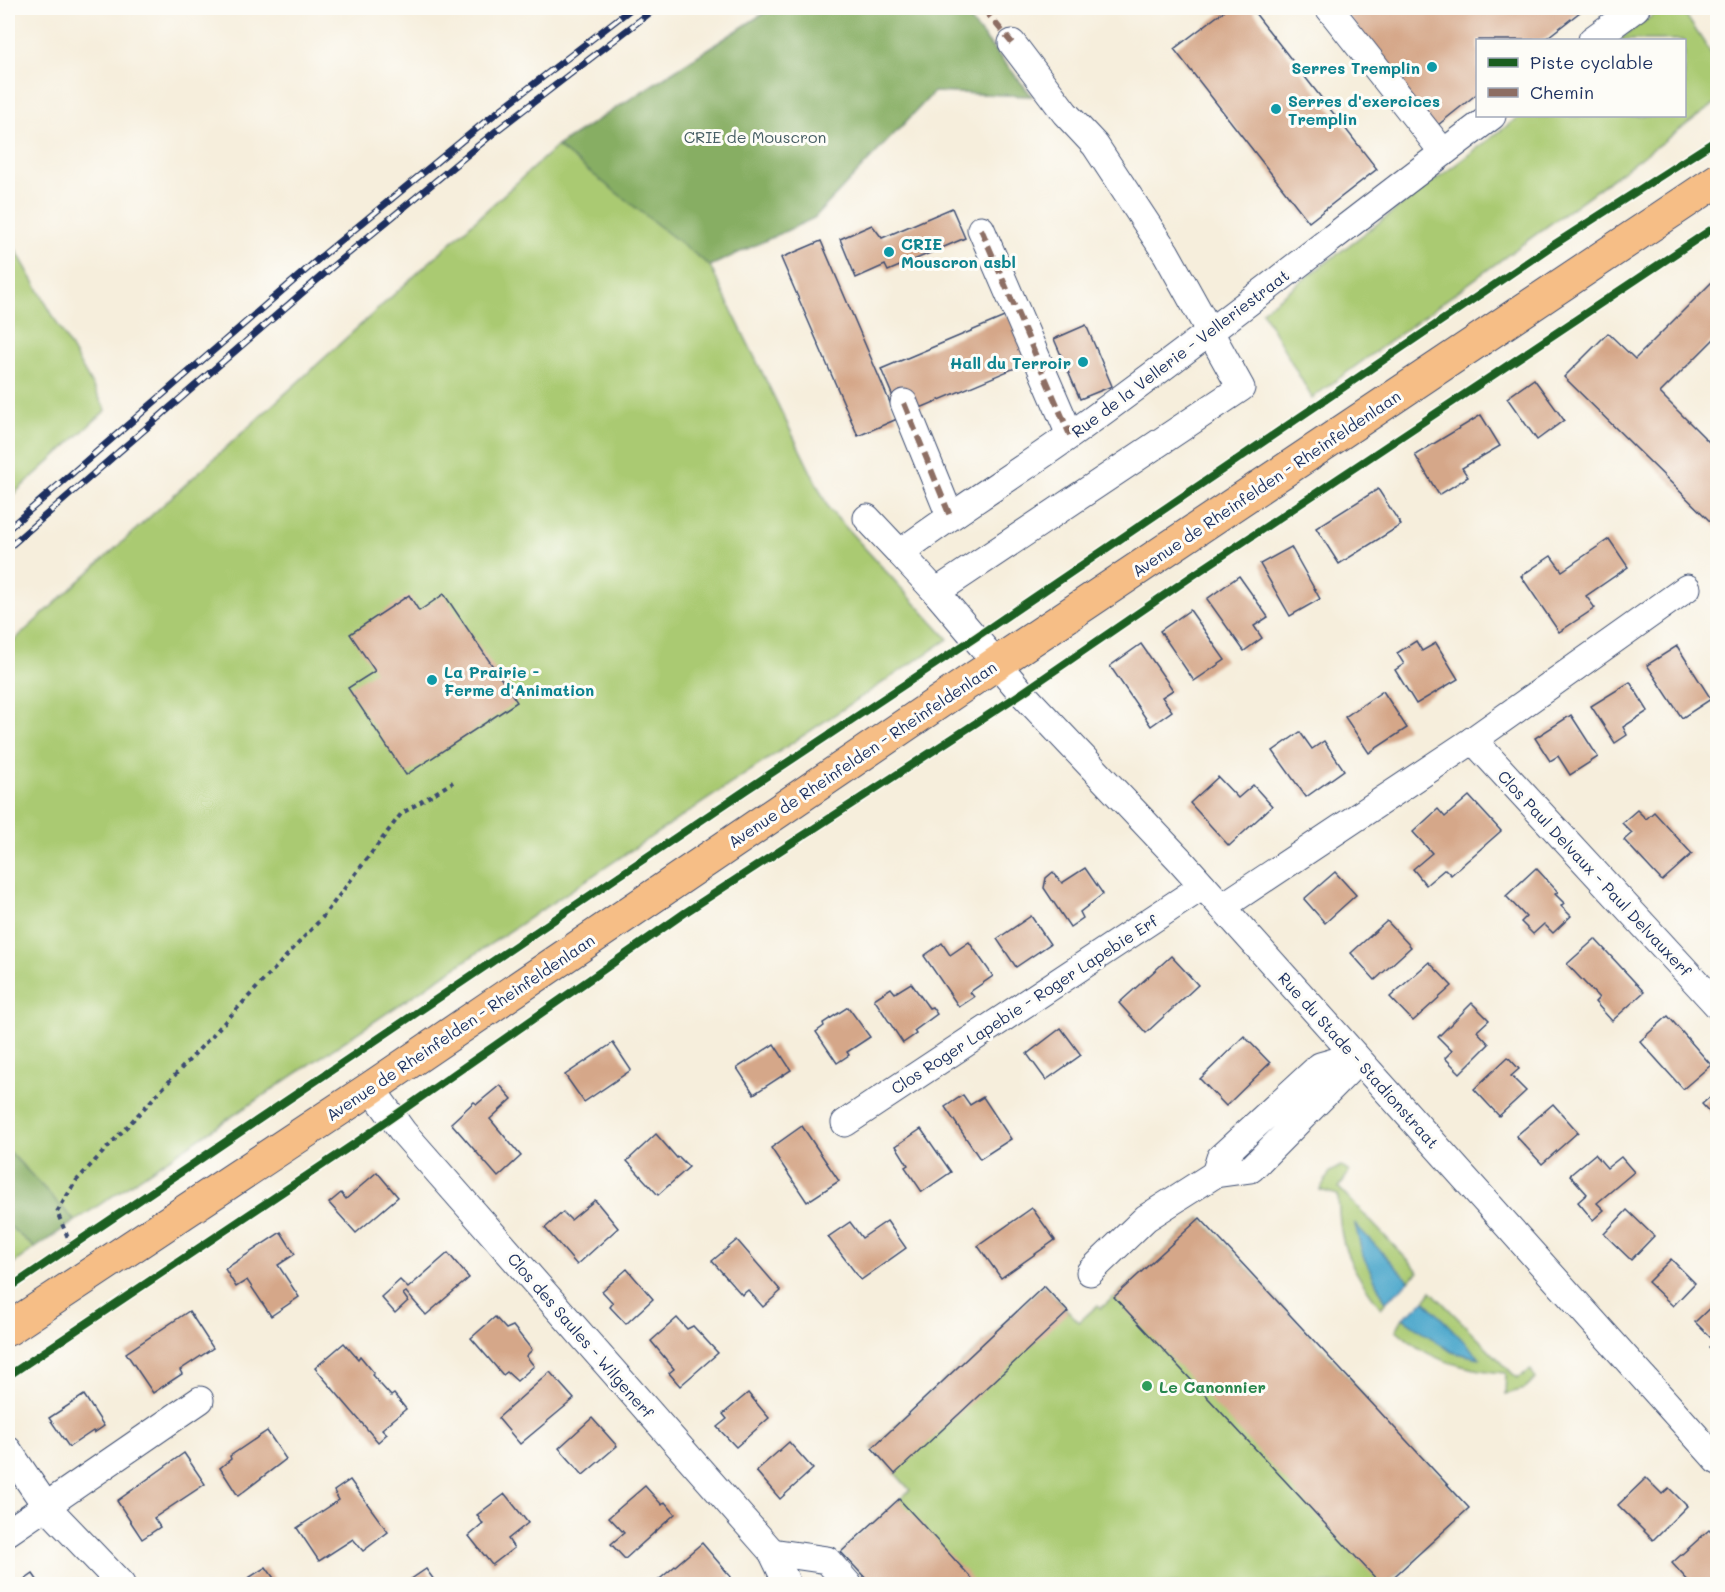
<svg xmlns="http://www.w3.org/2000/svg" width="1725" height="1592" font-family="Mali,sans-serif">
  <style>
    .green { fill: #aaca72; stroke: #627c68; stroke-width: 1.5 }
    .forest { fill: #87ae64; stroke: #516e61; stroke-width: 1.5 }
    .water { fill: #4ea8cc; stroke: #346c95; stroke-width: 1.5 }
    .building { fill: #d5a789 }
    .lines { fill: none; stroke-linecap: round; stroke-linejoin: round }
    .minor-casing { stroke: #3c4c71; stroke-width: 29 }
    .major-casing { stroke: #3c4c71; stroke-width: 35 }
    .path { stroke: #3c4c71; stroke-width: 4; stroke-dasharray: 4.5 4.5; stroke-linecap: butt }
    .minor { stroke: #fff; stroke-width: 27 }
    .major { stroke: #f6be86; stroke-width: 33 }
    .rail-casing { stroke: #1b2f5e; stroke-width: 7 }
    .rail { stroke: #fdfcf7; stroke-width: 4.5; stroke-dasharray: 14; stroke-linecap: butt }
    .quiet { stroke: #8d6e63; stroke-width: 6; stroke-dasharray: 12 6; stroke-linecap: butt }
    .cycleway-casing { stroke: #fdfcf7; stroke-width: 11 }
    .cycleway { stroke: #1b5e20; stroke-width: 8 }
    .culture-dot { fill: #0f9aa8; stroke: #fdfcf7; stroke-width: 2 }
    .leisure-dot { fill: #2e9e5b; stroke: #fdfcf7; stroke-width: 2 }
    .labels { text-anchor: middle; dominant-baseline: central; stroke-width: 6; stroke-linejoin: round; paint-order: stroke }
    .culture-label { font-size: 16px; font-weight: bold; fill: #0d838f; stroke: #fdfcf7; text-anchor: start }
    .park-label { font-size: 16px; fill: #465e64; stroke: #fdfcf7 }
    .street-label { font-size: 16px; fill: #1b2f5e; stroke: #fdfcf7 }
    .leisure-label { font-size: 16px; font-weight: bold; fill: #27864d; stroke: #fdfcf7; text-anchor: start }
  </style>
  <rect width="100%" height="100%" fill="#fdfcf7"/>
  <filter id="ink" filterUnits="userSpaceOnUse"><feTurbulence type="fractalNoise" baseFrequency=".0167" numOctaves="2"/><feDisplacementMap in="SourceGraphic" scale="12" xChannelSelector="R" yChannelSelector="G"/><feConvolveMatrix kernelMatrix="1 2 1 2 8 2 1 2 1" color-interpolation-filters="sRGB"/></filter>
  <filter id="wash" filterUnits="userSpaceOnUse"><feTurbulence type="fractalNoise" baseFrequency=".008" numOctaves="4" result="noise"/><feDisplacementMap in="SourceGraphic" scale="24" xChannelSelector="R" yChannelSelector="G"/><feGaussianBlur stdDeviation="1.35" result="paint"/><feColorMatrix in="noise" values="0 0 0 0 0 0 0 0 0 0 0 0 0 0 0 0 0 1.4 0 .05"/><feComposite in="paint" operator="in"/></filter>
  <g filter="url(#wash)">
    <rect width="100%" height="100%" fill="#f6eedc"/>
    <g class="green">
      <polygon points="772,8 960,8 1032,96 934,92 814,218 710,266 829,509 948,639 75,1221 8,1150 8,646 557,146"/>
      <polygon points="1663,8 1681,8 1717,62 1717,102 1312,398 1262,311 1520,116 1684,116 1684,40 1619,40"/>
      <polygon points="8,236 106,410 8,499"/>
      <path d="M1341 1166 1349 1172 1339 1188 1419 1272 1409 1281 1355 1225 1377 1285 1386 1302 1381 1308C1369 1293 1356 1274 1348 1256 1340 1238 1339 1214 1338 1195L1320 1190 1330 1172Z"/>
      <polygon points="1200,1218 1469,1508 1386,1584 871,1584 841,1552 910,1490 872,1448 1044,1286 1079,1322 1098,1305 1101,1308 1114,1297"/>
      <polygon points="8,1225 35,1248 8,1267"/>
      <path d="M1431 1291 1517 1378 1531 1370 1536 1379 1525 1389 1505 1394 1506 1373C1478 1371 1443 1364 1419 1348 1411 1343 1404 1336 1396 1330L1403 1318 1452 1352 1479 1358 1425 1301Z"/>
    </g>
    <g class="forest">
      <polygon points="772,8 960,8 1032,96 934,92 814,218 710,266 557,146"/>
      <polygon points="8,1150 75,1221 35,1248 8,1225"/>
    </g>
    <g class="water">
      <polygon points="1355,1224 1409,1281 1386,1302 1363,1256"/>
      <polygon points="1425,1301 1480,1358 1452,1352 1403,1318"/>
    </g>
    <g id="blocks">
      <g class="building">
        <polygon points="1228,8 1251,8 1377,169 1309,222 1174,49"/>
        <polygon points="1342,8 1585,8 1544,40 1478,40 1478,93 1433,129"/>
        <polygon points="952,208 965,238 888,271 885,265 856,278 840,239 872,225 882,238"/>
        <polygon points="821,241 897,419 858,436 781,258"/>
        <polygon points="1718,276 1718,335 1660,393 1718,451 1718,529 1564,377 1608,333 1635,359"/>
        <polygon points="1009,315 1029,362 918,409 897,406 881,369"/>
        <polygon points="1086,325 1112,386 1080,399 1054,339"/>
        <polygon points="1534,379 1564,420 1537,440 1507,398"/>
        <polygon points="1481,415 1500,446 1462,468 1468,477 1439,495 1415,455"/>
        <polygon points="1378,489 1401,525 1339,564 1316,528"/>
        <polygon points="1609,539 1628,567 1586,596 1595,608 1559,632 1521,576 1551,556 1562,571"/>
        <polygon points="1291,547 1320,599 1290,616 1260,564"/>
        <polygon points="1239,576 1268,617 1254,626 1262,638 1244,651 1207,599"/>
        <polygon points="444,594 517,702 406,775 348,688 375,671 350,634 409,595 419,611"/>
        <polygon points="1190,610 1225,660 1194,681 1160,631"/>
        <polygon points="1416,641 1422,651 1436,643 1458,679 1416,704 1395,670 1404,664 1397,653"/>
        <polygon points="1141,644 1173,690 1162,697 1172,711 1151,726 1110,666"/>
        <polygon points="1677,646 1711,699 1682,718 1647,665"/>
        <polygon points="1630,682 1648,711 1623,727 1627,735 1615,743 1591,706"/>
        <polygon points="1383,691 1407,728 1369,753 1345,717"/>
        <polygon points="1571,715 1598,757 1570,775 1558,756 1550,761 1535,738"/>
        <polygon points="1300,732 1312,749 1324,741 1344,770 1306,797 1273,751"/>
        <polygon points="1218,777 1238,798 1253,785 1272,806 1229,846 1190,803"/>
        <polygon points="1469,796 1501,831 1451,875 1445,869 1426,885 1413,869 1432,853 1413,832 1438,809 1445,817"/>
        <polygon points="1637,810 1646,819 1654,812 1692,854 1662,881 1624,840 1632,833 1622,823"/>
        <polygon points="1085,868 1103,894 1080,912 1083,918 1070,927 1044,888 1046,878 1053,872 1062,883"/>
        <polygon points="1536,868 1558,892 1555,894 1564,903 1561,906 1571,916 1553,933 1544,924 1533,934 1521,922 1526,917 1506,896"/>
        <polygon points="1335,872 1356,895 1325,923 1304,899"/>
        <polygon points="1031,916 1050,944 1016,967 997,939"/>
        <polygon points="1387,921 1411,947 1375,980 1351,953"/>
        <polygon points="1595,939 1644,992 1612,1021 1595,1002 1599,998 1567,964"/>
        <polygon points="969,942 993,976 970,992 974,997 959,1007 924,956 942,943 950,955"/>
        <polygon points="1171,956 1198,985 1146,1033 1119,1003"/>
        <polygon points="1429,962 1452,986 1413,1021 1390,997"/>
        <polygon points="911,983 929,1008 932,1007 937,1014 914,1031 916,1034 903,1043 874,999 891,988 895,993"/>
        <polygon points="1472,1003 1489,1020 1477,1031 1489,1044 1460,1073 1445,1058 1452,1051 1438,1037"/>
        <polygon points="848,1007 870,1037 847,1052 849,1055 837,1063 816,1032 824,1026 823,1023"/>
        <polygon points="1668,1016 1711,1065 1683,1089 1640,1041"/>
        <polygon points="1061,1028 1081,1055 1046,1080 1027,1054"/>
        <polygon points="1244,1036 1270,1063 1226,1106 1200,1079"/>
        <polygon points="613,1043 631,1070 584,1102 565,1075"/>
        <polygon points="774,1044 791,1070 754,1094 737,1068"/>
        <polygon points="1508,1057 1519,1069 1511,1076 1526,1091 1499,1116 1474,1089"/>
        <polygon points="500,1085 512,1099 490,1119 521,1156 498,1177 451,1123 474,1102 477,1104"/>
        <polygon points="1718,1090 1718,1121 1702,1104"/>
        <polygon points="963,1095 970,1105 983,1097 1011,1139 980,1159 945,1107"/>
        <polygon points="1553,1104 1578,1132 1542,1164 1516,1136"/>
        <polygon points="802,1126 839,1181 807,1202 771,1148"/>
        <polygon points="921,1129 951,1172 922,1192 905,1167 908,1165 896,1146"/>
        <polygon points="656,1134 677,1158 679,1157 689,1167 658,1195 627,1161"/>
        <polygon points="1595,1154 1607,1168 1621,1157 1634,1172 1597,1203 1604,1210 1593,1220 1578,1202 1587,1194 1570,1175"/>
        <polygon points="377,1172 398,1197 356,1233 329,1203 341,1193 346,1199"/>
        <polygon points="595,1200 618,1228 577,1265 545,1228 563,1212 571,1220"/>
        <polygon points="1032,1208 1055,1240 1001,1278 978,1246"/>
        <polygon points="1627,1210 1654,1236 1631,1260 1604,1234"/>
        <polygon points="1200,1218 1469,1508 1386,1584 1381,1584 1114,1297"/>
        <polygon points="887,1221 906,1248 861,1280 828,1237 850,1222 862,1238"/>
        <polygon points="281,1232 295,1254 278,1265 299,1297 271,1316 247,1280 236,1287 225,1269"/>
        <polygon points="737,1240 781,1291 763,1307 748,1290 742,1295 712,1261"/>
        <polygon points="448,1253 469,1278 426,1315 406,1292 403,1294 408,1301 395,1313 381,1297 400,1280 408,1288"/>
        <polygon points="1671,1259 1695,1283 1673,1306 1648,1282"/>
        <polygon points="627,1269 653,1299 626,1324 610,1307 613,1303 602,1291"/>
        <polygon points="1044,1286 1068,1312 895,1474 872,1448"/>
        <polygon points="1718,1300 1718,1356 1709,1348 1715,1342 1695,1322"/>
        <polygon points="189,1311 213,1348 180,1370 182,1374 153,1393 126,1353"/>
        <polygon points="495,1317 506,1329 513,1326 532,1350 526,1356 534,1366 517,1381 507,1372 503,1375 471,1338"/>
        <polygon points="677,1318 687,1329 693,1326 718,1353 680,1386 669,1373 674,1369 651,1341"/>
        <polygon points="344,1343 358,1359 360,1356 374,1373 372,1375 391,1396 394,1394 406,1409 382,1429 387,1434 378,1442 315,1368"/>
        <polygon points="550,1372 574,1399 520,1444 498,1418"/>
        <polygon points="748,1393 769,1418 736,1447 717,1427 727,1419 723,1414"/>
        <polygon points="84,1395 104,1426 94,1433 93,1431 69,1447 49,1418"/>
        <polygon points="592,1418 617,1446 583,1475 559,1448"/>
        <polygon points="267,1431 286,1459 238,1496 220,1468 231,1459 230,1456"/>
        <polygon points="789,1442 813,1469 780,1499 756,1471"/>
        <polygon points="184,1453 205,1484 154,1518 160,1527 142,1539 117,1501"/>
        <polygon points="1646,1478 1662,1494 1669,1488 1687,1506 1653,1540 1618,1505"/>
        <polygon points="350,1480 388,1532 363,1551 353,1539 319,1561 297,1528 339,1500 334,1491"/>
        <polygon points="645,1486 662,1505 665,1502 675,1514 625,1559 611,1544 624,1533 609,1517"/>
        <polygon points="505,1494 528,1523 508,1539 514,1548 492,1565 469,1536 483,1524 477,1515"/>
        <polygon points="899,1499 977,1584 871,1584 841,1552"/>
        <polygon points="1709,1530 1718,1539 1718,1584 1691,1584 1672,1563"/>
        <polygon points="702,1543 731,1577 723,1584 654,1584"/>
        <polygon points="266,1567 278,1584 239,1584"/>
        <polygon points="426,1569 437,1584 404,1584"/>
        <polygon points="33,1574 40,1584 19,1584"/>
      </g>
    </g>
  </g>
  <g filter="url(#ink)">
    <use href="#blocks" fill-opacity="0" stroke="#3c4c71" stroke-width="1.5"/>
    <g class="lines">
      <g class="minor-casing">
        <g id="minor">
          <polyline points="1329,8 1443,152"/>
          <polyline points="1592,40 1636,8"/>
          <polyline points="1012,43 1065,113 1095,145 1166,253 1241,388 936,592 1022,693 1181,861 1718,1461"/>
          <polyline points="981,229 1070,435"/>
          <polyline points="904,403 950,516"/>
          <path d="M867 518 900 553C956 511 1015 475 1072 434 1215 332 1351 221 1492 116"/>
          <polyline points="900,553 936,592"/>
          <polyline points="1473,740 1718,1006"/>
          <polyline points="1222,907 1473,740 1687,588"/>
          <polygon points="1355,1056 1348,1071 1251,1169 1215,1174 1220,1158 1320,1066"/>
          <polyline points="371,1088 403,1132 772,1552 785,1579 783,1584"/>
          <polyline points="845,1123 1203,886"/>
          <polyline points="1090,1272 1146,1218 1215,1174"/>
          <polyline points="8,1450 46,1506 121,1584"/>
          <polyline points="8,1532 200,1400"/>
          <polyline points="772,1552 827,1560 848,1584"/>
        </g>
      </g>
      <g class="major-casing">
        <polyline id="major" points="8,1329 371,1088 973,679 1718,180"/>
      </g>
      <polyline class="path" points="71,1245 57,1212 76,1181 322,918 401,814 453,782"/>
      <use href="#minor" class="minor"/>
      <use href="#major" class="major"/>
      <g class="rail-casing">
        <g id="rail">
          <polyline points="8,529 322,256 486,121 632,8"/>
          <polyline points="8,548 332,267 496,131 656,8"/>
        </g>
      </g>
      <use href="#rail" class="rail"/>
      <g class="quiet">
        <polyline points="983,8 1012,43"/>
        <polyline points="981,229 1070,435"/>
        <polyline points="904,403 950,516"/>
      </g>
      <g class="cycleway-casing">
        <g id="cycleway">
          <polyline points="8,1289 746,790 976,637 1547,249 1718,139"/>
          <polyline points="8,1376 354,1144 686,912 1022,693 1195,574 1718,225"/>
        </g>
      </g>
      <use href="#cycleway" class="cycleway"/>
    </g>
  </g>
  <g class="culture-dot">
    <circle cx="1432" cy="67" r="6"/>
    <circle cx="1276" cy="109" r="6"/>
    <circle cx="889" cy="252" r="6"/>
    <circle cx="1083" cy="362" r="6"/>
    <circle cx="432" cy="680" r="6"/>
  </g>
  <circle class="leisure-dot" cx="1147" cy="1386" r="6"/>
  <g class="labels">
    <g class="culture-label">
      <text x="1420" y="67" text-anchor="end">Serres Tremplin</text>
      <text x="1288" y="100">Serres d'exercices<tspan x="1288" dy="18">Tremplin</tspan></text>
      <text x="901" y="243">CRIE<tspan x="901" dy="18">Mouscron asbl</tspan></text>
      <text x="1071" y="362" text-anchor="end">Hall du Terroir</text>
      <text x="444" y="671">La Prairie -<tspan x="444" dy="18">Ferme d'Animation</tspan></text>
    </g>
    <g class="park-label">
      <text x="755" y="136">CRIE de Mouscron</text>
    </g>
    <g class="street-label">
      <text transform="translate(1180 353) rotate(-37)">Rue de la Vellerie - Velleriestraat</text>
      <text transform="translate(1266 483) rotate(-34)">Avenue de Rheinfelden - Rheinfeldenlaan</text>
      <text transform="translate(862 754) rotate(-34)">Avenue de Rheinfelden - Rheinfeldenlaan</text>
      <text transform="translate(1595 873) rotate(47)">Clos Paul Delvaux - Paul Delvauxerf</text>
      <text transform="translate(1024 1004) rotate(-33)">Clos Roger Lapebie - Roger Lapebie Erf</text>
      <text transform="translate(460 1027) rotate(-34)">Avenue de Rheinfelden - Rheinfeldenlaan</text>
      <text transform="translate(1359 1060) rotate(48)">Rue du Stade - Stadionstraat</text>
      <text transform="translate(581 1335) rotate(49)">Clos des Saules - Wilgenerf</text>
    </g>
    <g class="leisure-label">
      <text x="1159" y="1386">Le Canonnier</text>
    </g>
  </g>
  <rect width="1725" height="1592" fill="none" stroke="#fdfcf7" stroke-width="30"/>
  <rect x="1476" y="39" width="210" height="78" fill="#fdfcf7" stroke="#a3aaba" stroke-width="1.5"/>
  <rect x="1488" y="58" width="30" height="9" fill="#1b5e20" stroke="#a3aaba" stroke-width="1.5"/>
  <text x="1530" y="69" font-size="18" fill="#1b2f5e">Piste cyclable</text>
  <rect x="1488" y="88" width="30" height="9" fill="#8d6e63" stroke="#a3aaba" stroke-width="1.5"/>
  <text x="1530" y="99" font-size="18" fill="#1b2f5e">Chemin</text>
</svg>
